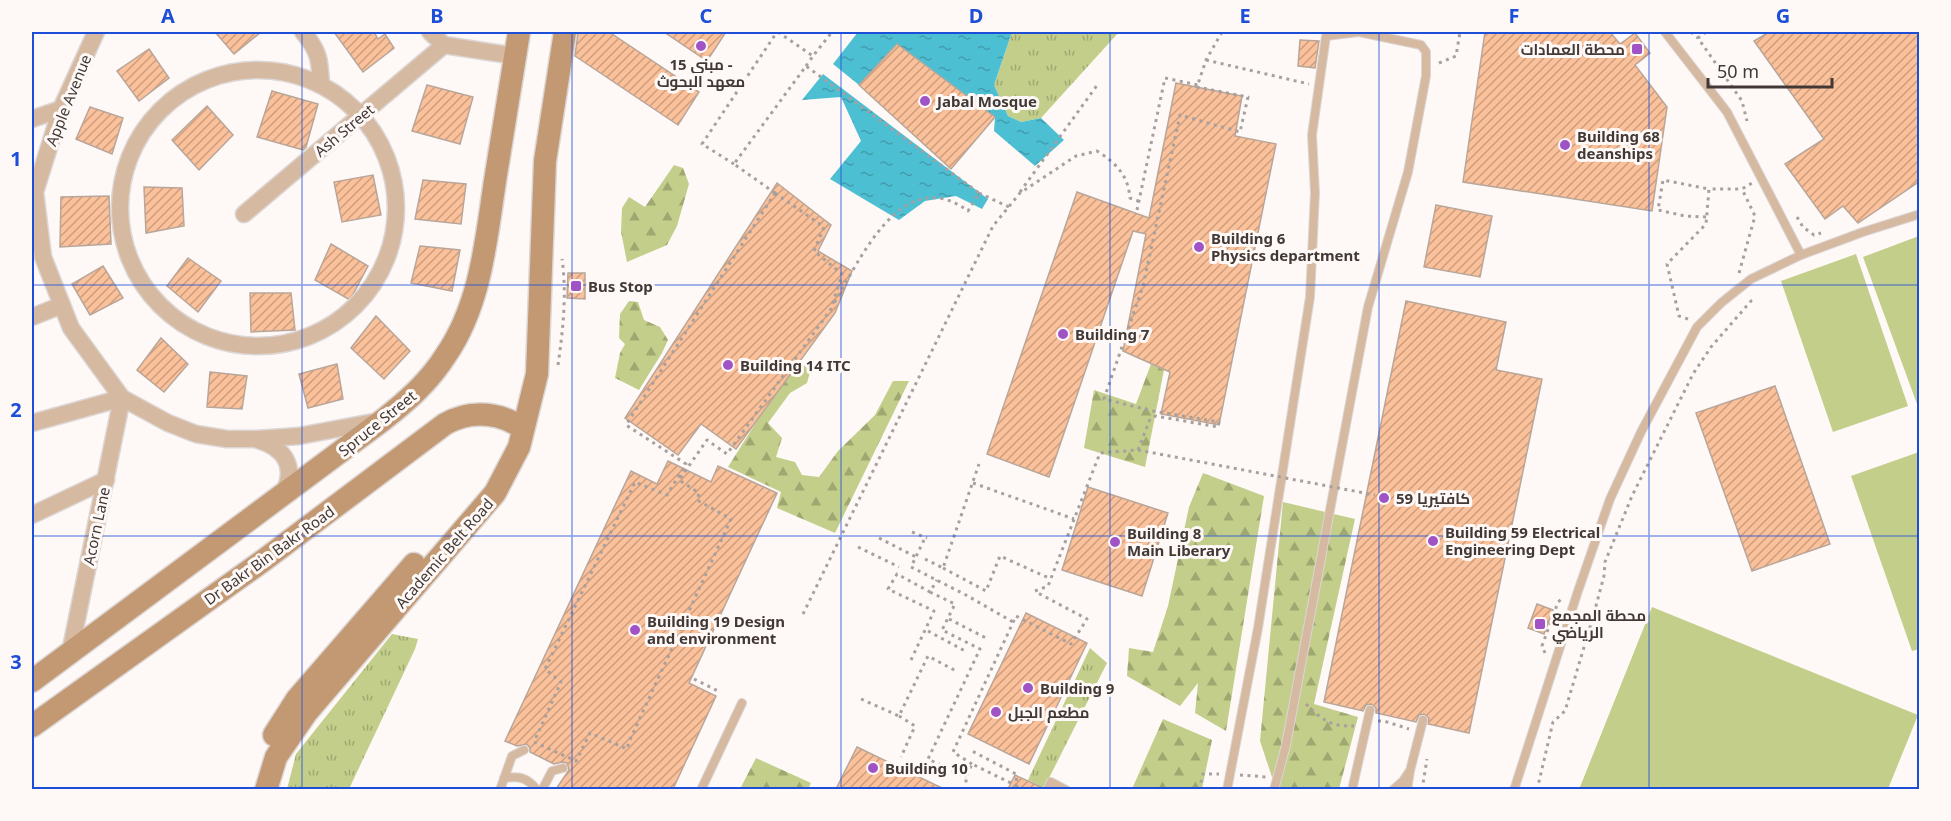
<svg xmlns="http://www.w3.org/2000/svg" width="1951" height="821" font-family="'Noto Sans',Cairo,sans-serif">
  <style>
    .grass { fill: url(#grass-tufts) }
    .forest { fill: url(#forest-firs) }
    .green { fill: #c3ce8a }
    .water { fill: url(#water-ripples) }
    .building { fill: url(#building-hatch); stroke: #b9a69a; stroke-width: 1.5 }
    .lines { fill: none; stroke-linecap: round; stroke-linejoin: round }
    .lane-casing { stroke: #dcd6d4; stroke-width: 10 }
    .street-casing { stroke: #dcd6d4; stroke-width: 19 }
    .secondary-casing { stroke: #dcd6d4; stroke-width: 25 }
    .path { stroke: #a7a09e; stroke-width: 3; stroke-dasharray: 3 4.5; stroke-linecap: butt }
    .lane { stroke: #d6b9a1; stroke-width: 8 }
    .street { stroke: #d6b9a1; stroke-width: 16 }
    .secondary { stroke: #c39974; stroke-width: 22 }
    .path-bridge { stroke: #a7a09e; stroke-width: 3; stroke-dasharray: 3 4.5; stroke-linecap: butt }
    .grid { fill: none; stroke: #1d4ed8; stroke-width: 1.5; stroke-opacity: 0.55 }
    .poi-dot { fill: #a053c4; stroke: #fef9f7; stroke-width: 2 }
    .labels { text-anchor: middle; dominant-baseline: central; stroke-width: 6; stroke-linejoin: round; paint-order: stroke }
    .poi-label { font-size: 15px; font-weight: bold; fill: #423936; stroke: #fef9f7; text-anchor: start }
    .street-label { font-size: 15px; fill: #423936; stroke: #fef9f7 }
    .neatline { fill: none; stroke: #1d4ed8; stroke-width: 2 }
    .grid-label { font-size: 20px; text-anchor: middle; font-weight: bold; fill: #1d4ed8 }
  </style>
  <defs>
    <pattern id="grass-tufts" width="24" height="20" patternUnits="userSpaceOnUse" patternTransform="scale(1.5)"><rect width="24" height="20" fill="#c3ce8a"/><path d="M3 7l-1-3M5 7V3M7 7l1-3M15 17l-1-3M17 17v-4M19 17l1-3" fill="none" stroke="#a0a872"/></pattern>
    <pattern id="forest-firs" width="22" height="20" patternUnits="userSpaceOnUse" patternTransform="scale(1.5)"><rect width="22" height="20" fill="#c3ce8a"/><path d="M5 1l3.5 6h-7zM16 11l3.5 6h-7z" fill="#a0a872"/></pattern>
    <pattern id="water-ripples" width="26" height="14" patternUnits="userSpaceOnUse" patternTransform="scale(1.5)"><rect width="26" height="14" fill="#4dbfd3"/><path d="M2 4q2-2 4 0t4 0M15 11q2-2 4 0t4 0" fill="none" stroke="#429cac"/></pattern>
    <pattern id="building-hatch" width="6" height="6" patternUnits="userSpaceOnUse" patternTransform="scale(1.5)"><rect width="6" height="6" fill="#fbc19a"/><path d="M-1 1l2-2M0 6l6-6M5 7l2-2" fill="none" stroke="#cd9e7e"/></pattern>
  </defs>
  <rect width="100%" height="100%" fill="#fef9f7"/>
  <g class="grass">
    <polygon points="1012,32 1119,32 1041,118 1021,122 1008,116 994,85"/>
    <polygon points="392,634 418,639 415,649 349,789 287,789 296,754"/>
    <polygon points="1090,648 1107,663 1044,788 1028,780"/>
  </g>
  <g class="forest">
    <polygon points="674,165 683,168 689,184 677,226 667,245 627,262 621,232 622,208 629,197 645,207"/>
    <polygon points="629,301 638,302 644,320 660,327 668,340 662,353 639,390 615,378 620,353 625,344 619,338 620,314"/>
    <polygon points="796,359 811,368 807,383 790,393 768,423 782,438 776,457 795,462 802,475 819,477 838,451 875,415 893,381 909,381 835,533 777,508 781,492 728,467"/>
    <polygon points="1151,364 1164,370 1145,467 1084,448 1094,390 1136,404"/>
    <polygon points="1203,473 1264,496 1226,731 1195,713 1198,683 1180,706 1127,676 1129,648 1153,652 1168,606 1189,507"/>
    <polygon points="1283,502 1355,519 1314,704 1358,717 1339,789 1276,789 1260,741"/>
    <polygon points="1163,719 1212,740 1202,789 1132,789"/>
    <polygon points="756,758 811,783 808,789 740,789"/>
  </g>
  <g class="green">
    <polygon points="1919,236 1920,403 1917,404 1863,257"/>
    <polygon points="1856,254 1908,406 1833,432 1781,281"/>
    <polygon points="1919,452 1920,649 1912,651 1851,476"/>
    <polygon points="1652,607 1918,715 1888,789 1587,790 1580,787"/>
  </g>
  <g class="water">
    <polygon points="858,32 1012,32 994,85 1008,116 1021,122 1041,118 1064,140 1035,166 994,131 995,117 897,45 859,85 833,64"/>
    <polygon points="823,74 988,199 982,209 956,196 925,201 899,220 830,179 861,141 841,97 802,100"/>
  </g>
  <g class="building">
    <polygon points="215,32 261,32 234,54"/>
    <polygon points="334,32 374,32 378,39 385,34 394,48 363,72"/>
    <polygon points="578,32 609,32 699,92 678,125 575,56"/>
    <polygon points="664,32 726,32 707,61"/>
    <polygon points="1485,32 1610,32 1620,44 1635,33 1650,53 1635,65 1667,107 1652,211 1463,182"/>
    <polygon points="1769,32 1920,32 1920,181 1858,223 1843,206 1825,219 1785,164 1824,139 1754,41"/>
    <polygon points="1300,40 1319,41 1315,68 1298,66"/>
    <polygon points="897,44 995,117 951,169 859,85"/>
    <polygon points="149,49 169,78 139,101 117,71"/>
    <polygon points="1176,83 1242,96 1235,136 1276,144 1219,425 1161,414 1170,372 1123,351 1146,234 1133,231 1049,477 987,454 1077,192 1149,218"/>
    <polygon points="427,85 473,97 460,144 412,131"/>
    <polygon points="272,91 318,104 306,147 303,150 257,137"/>
    <polygon points="207,106 233,135 199,170 172,140"/>
    <polygon points="90,107 123,118 112,154 76,139"/>
    <polygon points="373,175 381,215 342,222 334,182"/>
    <polygon points="423,180 466,184 461,224 415,219"/>
    <polygon points="777,183 831,225 818,251 852,271 835,313 736,449 701,424 678,455 625,418"/>
    <polygon points="144,187 182,188 184,226 146,233"/>
    <polygon points="109,196 111,244 60,247 61,197"/>
    <polygon points="1436,205 1492,216 1480,277 1424,267"/>
    <polygon points="331,244 368,266 350,300 315,280"/>
    <polygon points="420,246 460,250 452,291 411,283"/>
    <polygon points="188,258 221,281 198,312 167,286"/>
    <polygon points="103,266 123,298 90,315 72,284"/>
    <polygon points="568,273 585,273 585,299 567,298"/>
    <polygon points="250,293 291,293 295,330 251,332"/>
    <polygon points="1406,301 1506,322 1496,370 1542,379 1469,733 1428,724 1429,718 1424,714 1419,715 1416,722 1376,713 1376,708 1371,704 1366,705 1363,711 1324,702"/>
    <polygon points="376,316 410,351 384,379 351,348"/>
    <polygon points="161,338 188,364 164,392 137,370"/>
    <polygon points="337,364 343,399 308,408 299,374"/>
    <polygon points="210,372 247,376 242,409 207,407"/>
    <polygon points="1775,386 1830,544 1752,571 1696,413"/>
    <polygon points="668,461 711,482 718,466 777,493 689,683 716,696 673,789 556,789 569,770 567,763 562,762 554,764 530,752 530,748 527,744 517,746 505,741 631,471 657,484"/>
    <polygon points="1088,487 1168,513 1142,596 1062,570"/>
    <polygon points="1537,604 1553,610 1544,634 1528,628"/>
    <polygon points="1026,613 1087,643 1029,764 968,734"/>
    <polygon points="857,747 944,789 836,789"/>
    <polygon points="1015,775 1041,787 1041,789 1008,789"/>
  </g>
  <g class="lines">
    <g class="lane-casing">
      <g id="lane">
        <polyline points="1665,32 1727,112 1801,255"/>
        <path d="M504 778C519 776 527 777 537 790"/>
        <polyline points="500,790 512,756 524,750"/>
        <polyline points="542,790 552,771 563,768"/>
        <polyline points="701,790 742,703"/>
        <polyline points="1047,790 1051,782 1066,790"/>
        <polyline points="1227,790 1258,628 1310,297 1315,193 1312,135 1326,36 1359,32 1421,45 1426,52 1426,76 1408,172 1368,307 1286,745 1274,790"/>
        <polyline points="1352,790 1370,710"/>
        <polyline points="1393,790 1403,781 1409,772"/>
        <polyline points="1407,790 1410,771 1423,720"/>
        <polyline points="1514,790 1578,591 1610,499 1641,432 1697,327 1721,303 1751,279 1801,255 1863,232 1920,214"/>
      </g>
    </g>
    <g class="street-casing">
      <g id="street">
        <polyline points="96,32 61,109 35,192 43,257 71,328 122,398 168,423 196,434 227,439 257,439 299,436 379,421"/>
        <path d="M303 32C319 51 320 60 321 85"/>
        <polyline points="430,32 444,45 515,56"/>
        <circle cx="258" cy="208" r="138"/>
        <polyline points="32,119 61,109"/>
        <polyline points="244,214 444,45"/>
        <polyline points="32,317 62,305"/>
        <polyline points="32,423 122,398 70,653"/>
        <path d="M258 440C285 448 298 468 282 495"/>
        <polyline points="32,515 106,480"/>
      </g>
    </g>
    <g class="secondary-casing">
      <g id="secondary">
        <path d="M32 681 383 420C407 401 429 382 446 355 481 304 486 240 495 181 503 131 511 81 519 32"/>
        <path d="M32 726 264 560 445 424C466 412 492 411 514 423"/>
        <polyline points="274,735 297,699 414,564"/>
        <polyline points="266,790 276,757 307,712 495,493 519,447 537,374 545,161 565,32"/>
      </g>
    </g>
    <g class="path">
      <polyline points="778,32 813,56 832,32"/>
      <polyline points="1691,32 1698,38"/>
      <polyline points="1706,32 1698,38 1742,101 1747,121"/>
      <polyline points="1206,60 1309,84"/>
      <polyline points="1439,63 1456,56 1460,32"/>
      <polyline points="806,66 813,56"/>
      <polyline points="734,164 702,144 777,32"/>
      <polyline points="1020,192 1098,84"/>
      <polygon points="775,193 824,227 814,251 842,274 831,309 727,454 707,440 679,480 699,493 697,500 731,519 629,742 627,749 590,733 576,761 534,742 561,682 545,669 635,482 667,495 686,464 626,425"/>
      <path d="M775 193 734 164 806 66 979 193 968 211C902 162 860 260 833 305"/>
      <polyline points="979,193 1009,207"/>
      <polyline points="1137,210 1165,78 1198,85"/>
      <polyline points="1706,217 1685,216 1658,210 1663,180 1709,189"/>
      <polyline points="1797,217 1803,227 1814,235 1821,233"/>
      <polyline points="1739,273 1755,216 1742,189 1752,183"/>
      <polyline points="1688,319 1679,316 1667,264 1706,224 1709,189 1742,189"/>
      <path d="M558 365C563 330 567 294 562 259"/>
      <polyline points="973,483 1074,519"/>
      <polyline points="912,532 927,538"/>
      <polyline points="879,538 916,557"/>
      <polyline points="924,540 911,567 966,595 1013,622"/>
      <polyline points="858,547 899,567"/>
      <polyline points="925,559 943,568 979,464"/>
      <polyline points="943,568 986,591 1000,556 1051,579"/>
      <polyline points="1035,591 1048,586 1100,453 1138,450 1150,419 1156,416 1218,427 1219,422 1153,411 1104,399 1143,286 1180,115 1240,132 1248,97 1197,87 1206,60 1222,32"/>
      <polyline points="930,592 955,604 942,630 980,649 928,759 966,777"/>
      <polyline points="1557,613 1554,613 1558,602 1563,598"/>
      <path d="M803 614 993 226 1020 193 1076 156 1097 151C1116 163 1128 175 1130 198L1141 202"/>
      <polyline points="949,619 988,639"/>
      <polyline points="928,631 967,652"/>
      <polyline points="1545,653 1542,646 1554,613"/>
      <polyline points="911,660 934,611 888,589 897,574 930,592 937,580"/>
      <polyline points="694,679 720,692"/>
      <polyline points="861,699 899,716 928,656 956,671"/>
      <path d="M1306 704C1322 720 1331 727 1354 726"/>
      <polyline points="899,716 915,726 901,757"/>
      <polyline points="1378,721 1384,721 1409,729"/>
      <polyline points="972,764 953,752 1016,616 1071,644 1087,619 1036,592"/>
      <polyline points="1240,775 1267,777"/>
      <polyline points="966,790 966,777 972,764 1017,786 1016,774 972,751"/>
      <polyline points="1199,790 1203,774 1219,774"/>
      <polyline points="1422,790 1427,759"/>
      <polyline points="1537,790 1553,722 1565,711 1593,617 1604,576 1605,562 1632,496 1693,374 1711,347 1751,301 1747,297"/>
    </g>
    <use href="#lane" class="lane"/>
    <use href="#street" class="street"/>
    <use href="#secondary" class="secondary"/>
    <polyline class="path-bridge" points="1138,450 1375,495"/>
  </g>
  <path class="grid" d="M302 32V790M572 32V790M841 32V790M1110 32V790M1379 32V790M1649 32V790M32 285H1920M32 536H1920"/>
  <g class="poi-dot">
    <circle cx="701" cy="46" r="6"/>
    <rect x="1631" y="43" width="12" height="12" rx="3"/>
    <circle cx="925" cy="101" r="6"/>
    <circle cx="1565" cy="145" r="6"/>
    <circle cx="1199" cy="247" r="6"/>
    <rect x="570" y="280" width="12" height="12" rx="3"/>
    <circle cx="1063" cy="334" r="6"/>
    <circle cx="728" cy="365" r="6"/>
    <circle cx="1384" cy="498" r="6"/>
    <circle cx="1433" cy="541" r="6"/>
    <circle cx="1115" cy="542" r="6"/>
    <rect x="1534" y="618" width="12" height="12" rx="3"/>
    <circle cx="635" cy="630" r="6"/>
    <circle cx="1028" cy="688" r="6"/>
    <circle cx="996" cy="712" r="6"/>
    <circle cx="873" cy="768" r="6"/>
  </g>
  <g class="labels">
    <g class="poi-label">
      <text x="1625" y="49" text-anchor="end">محطة العمادات</text>
      <text x="701" y="64" text-anchor="middle">مبنى 15 -<tspan x="701" dy="17">معهد البحوث</tspan></text>
      <text x="937" y="101">Jabal Mosque</text>
      <text x="1577" y="136">Building 68<tspan x="1577" dy="17">deanships</tspan></text>
      <text x="1211" y="238">Building 6<tspan x="1211" dy="17">Physics department</tspan></text>
      <text x="588" y="286">Bus Stop</text>
      <text x="1075" y="334">Building 7</text>
      <text x="740" y="365">Building 14 ITC</text>
      <text x="1396" y="498">كافتيريا 59</text>
      <text x="1445" y="532">Building 59 Electrical<tspan x="1445" dy="17">Engineering Dept</tspan></text>
      <text x="1127" y="533">Building 8<tspan x="1127" dy="17">Main Liberary</tspan></text>
      <text x="1552" y="615">محطة المجمع<tspan x="1552" dy="17">الرياضي</tspan></text>
      <text x="647" y="621">Building 19 Design<tspan x="647" dy="17">and environment</tspan></text>
      <text x="1040" y="688">Building 9</text>
      <text x="1008" y="712">مطعم الجبل</text>
      <text x="885" y="768">Building 10</text>
    </g>
    <g class="street-label">
      <text transform="translate(68 100) rotate(-68)">Apple Avenue</text>
      <text transform="translate(344 130) rotate(-40)">Ash Street</text>
      <text transform="translate(377 423) rotate(-39)">Spruce Street</text>
      <text transform="translate(96 526) rotate(-78)">Acorn Lane</text>
      <text transform="translate(444 553) rotate(-49)">Academic Belt Road</text>
      <text transform="translate(269 555) rotate(-36)">Dr Bakr Bin Bakr Road</text>
    </g>
  </g>
  <rect width="1951" height="821" fill="none" stroke="#fef9f7" stroke-width="66"/>
  <path d="M1708 78v9h124v-9" fill="none" stroke="#423936" stroke-width="3"/>
  <text x="1717" y="78" font-size="18" fill="#423936" stroke="#fef9f7" stroke-width="4.5" paint-order="stroke">50 m</text>
  <rect x="33" y="33" width="1885" height="755" class="neatline"/>
  <g class="grid-label">
    <text x="168" y="23">A</text>
    <text x="437" y="23">B</text>
    <text x="706" y="23">C</text>
    <text x="976" y="23">D</text>
    <text x="1245" y="23">E</text>
    <text x="1514" y="23">F</text>
    <text x="1783" y="23">G</text>
    <text x="16" y="166">1</text>
    <text x="16" y="417">2</text>
    <text x="16" y="669">3</text>
  </g>
</svg>
